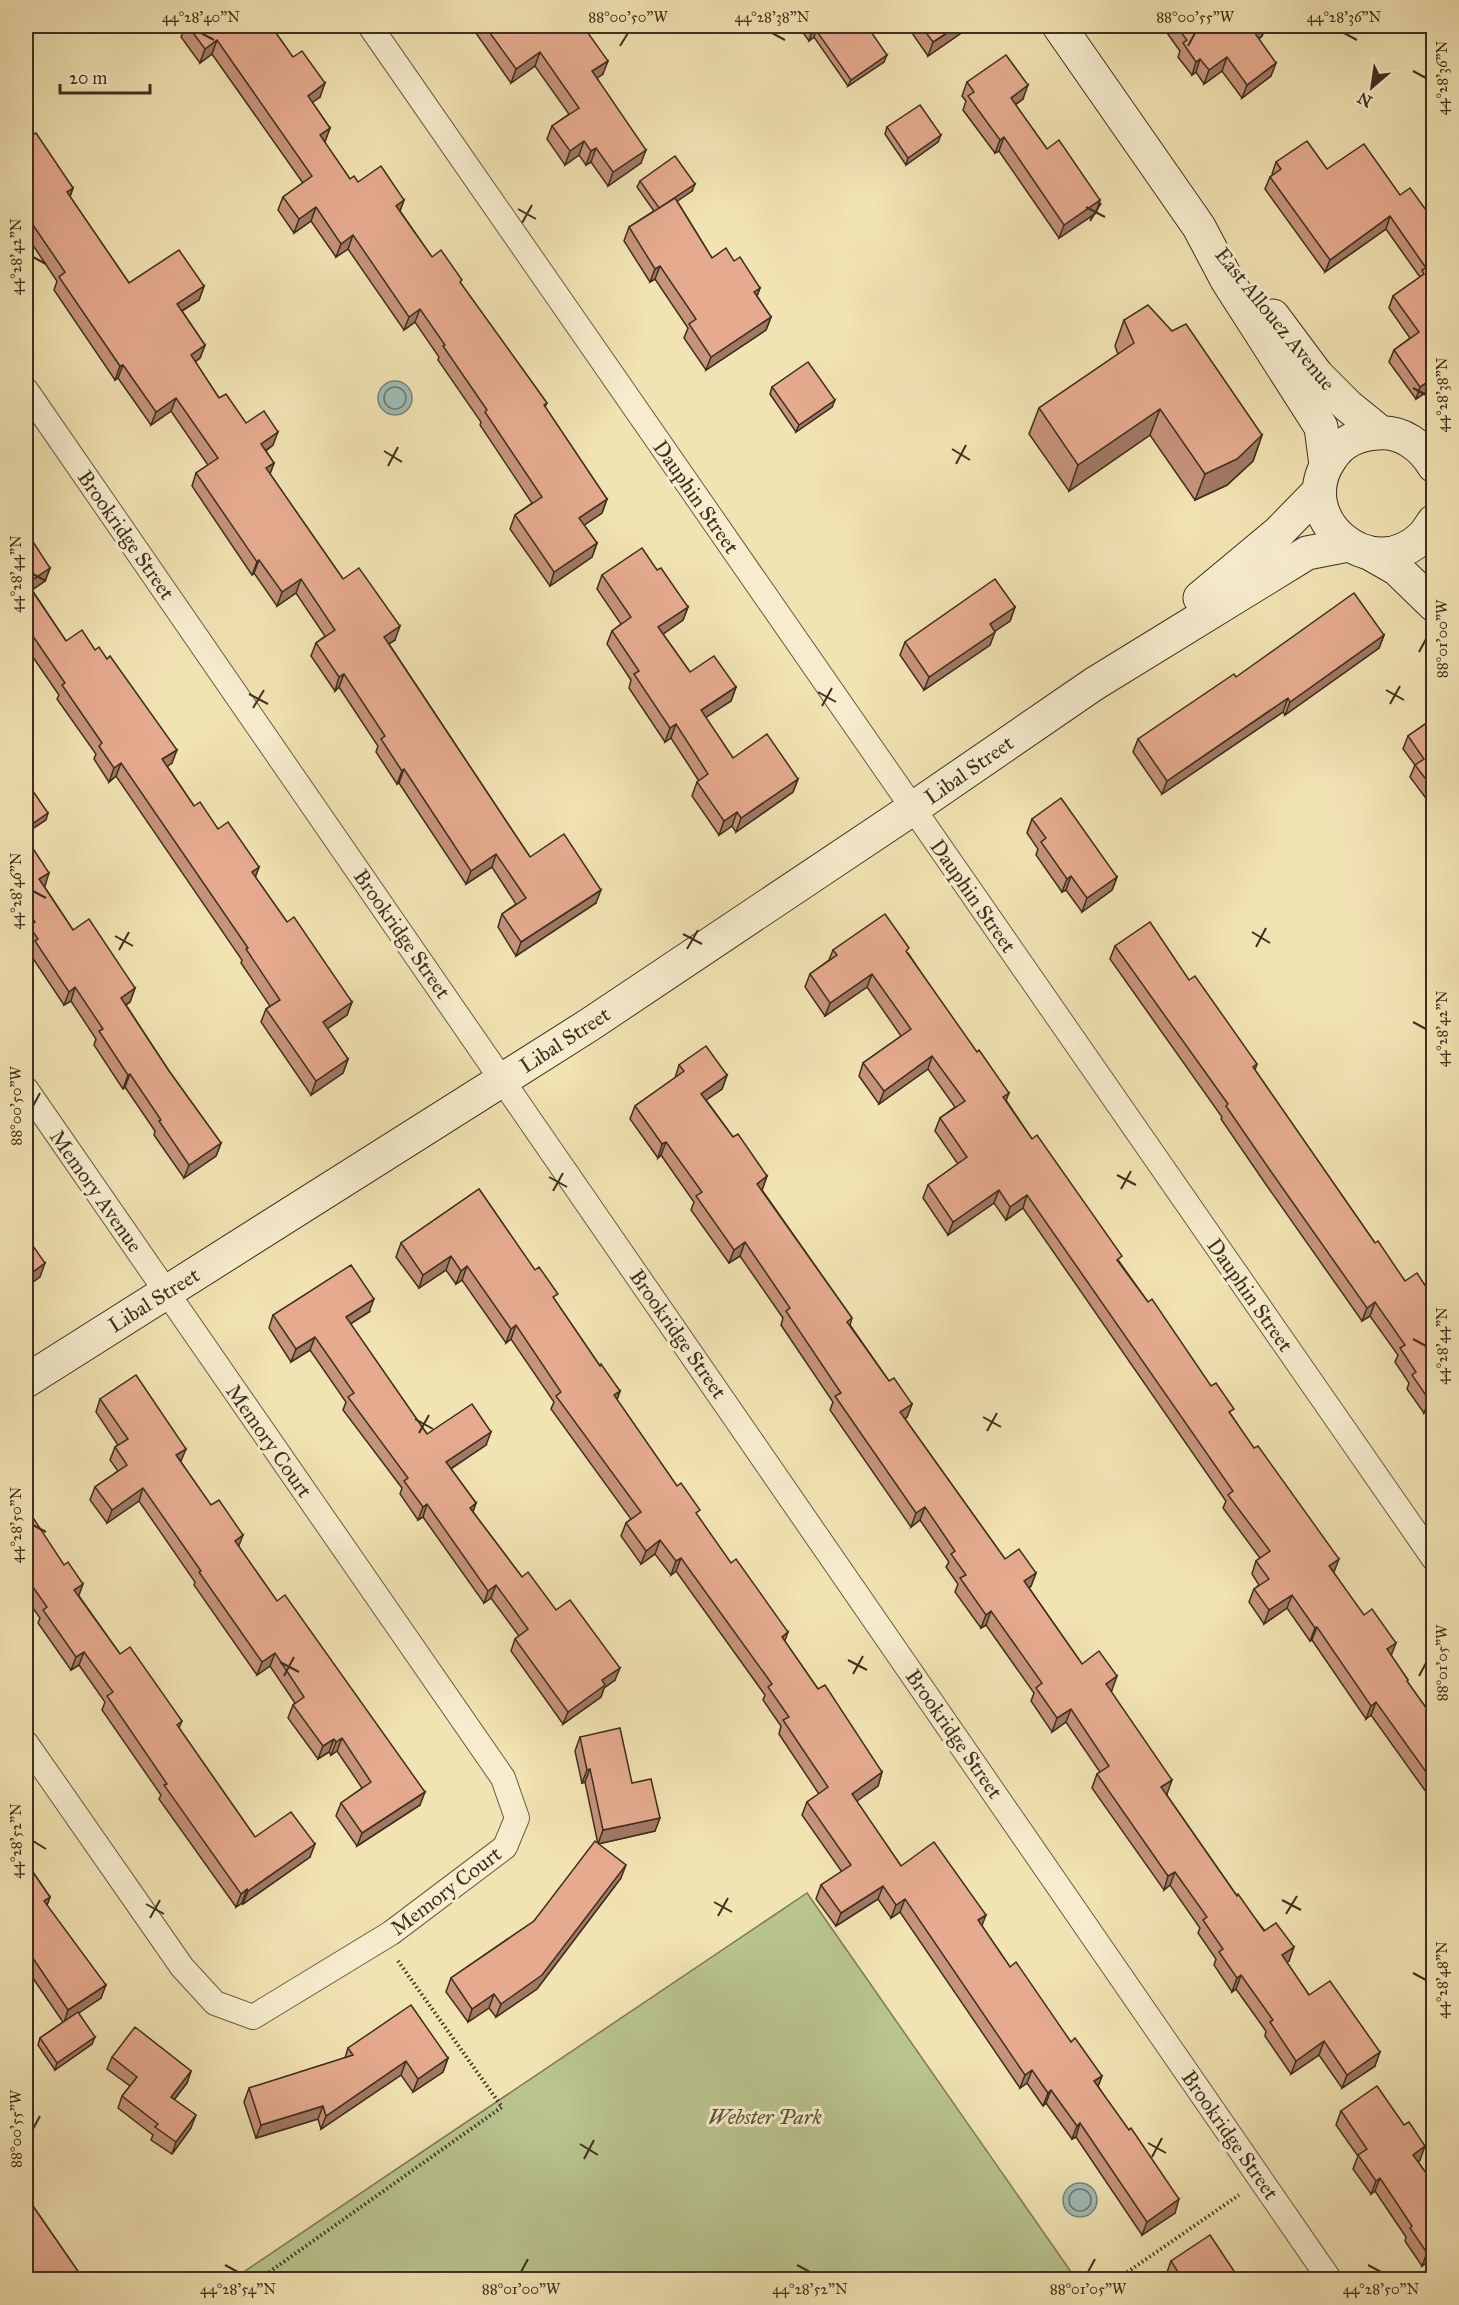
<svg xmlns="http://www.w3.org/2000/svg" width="1459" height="2305" font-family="'IM FELL Great Primer',serif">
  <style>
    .green { fill: #b9c48e; stroke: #7b7a56; stroke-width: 1.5 }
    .water { fill: #9ebcb6; stroke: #778479; stroke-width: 1.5 }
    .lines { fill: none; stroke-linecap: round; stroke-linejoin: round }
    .shore { stroke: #6e766a; stroke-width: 1.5 }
    .street-casing { stroke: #6a5d42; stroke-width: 26 }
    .secondary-casing { stroke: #3d301d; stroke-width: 35 }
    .path { stroke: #3d301d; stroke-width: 4; stroke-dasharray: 1.5 3; stroke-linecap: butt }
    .street { stroke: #f7edce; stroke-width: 24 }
    .secondary { stroke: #f7edce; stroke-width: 33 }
    .wall { fill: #c6937b; stroke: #3d301d; stroke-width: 1.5 }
    .shaded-wall { fill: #a17864; stroke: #3d301d; stroke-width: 1.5 }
    .building { fill: #e6ab8f; stroke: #3d301d; stroke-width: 1.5 }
    .ticks { fill: none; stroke: #3d301d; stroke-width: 2 }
    .labels { text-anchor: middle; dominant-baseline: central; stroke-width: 6; stroke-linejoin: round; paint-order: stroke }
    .street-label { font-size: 21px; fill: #3d301d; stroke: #f7edce }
    .park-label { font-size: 21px; font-style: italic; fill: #564e34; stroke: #f7edce }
    .neatline { fill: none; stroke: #3d301d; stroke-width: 2 }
    .ticks-label { font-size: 15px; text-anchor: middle; fill: #3d301d }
  </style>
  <rect width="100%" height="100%" fill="#f2e3b3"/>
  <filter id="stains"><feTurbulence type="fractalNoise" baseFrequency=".00333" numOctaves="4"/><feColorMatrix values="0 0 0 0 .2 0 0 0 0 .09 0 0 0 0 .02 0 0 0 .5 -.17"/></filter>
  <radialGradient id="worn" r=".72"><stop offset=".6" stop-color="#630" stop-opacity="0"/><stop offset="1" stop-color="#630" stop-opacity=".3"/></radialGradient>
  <polygon class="green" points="807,1893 1076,2279 233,2279"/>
  <g class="water">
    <circle cx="395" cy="398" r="17"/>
    <circle cx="1080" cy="2200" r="17"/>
  </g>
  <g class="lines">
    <g class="shore">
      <circle cx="395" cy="398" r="11"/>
      <circle cx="1080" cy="2200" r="11"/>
    </g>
    <g class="street-casing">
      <g id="street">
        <polyline points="370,26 1434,1559"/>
        <polyline points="26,390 1330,2280"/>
        <polyline points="26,1089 503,1778 517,1818 505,1847 391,1933 253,2017 215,2003 182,1967 26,1743"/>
      </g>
    </g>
    <g class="secondary-casing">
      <g id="secondary">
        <polyline points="1059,26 1199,227 1227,280 1321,427 1326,465"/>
        <polyline points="1273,316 1317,375 1348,406 1380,432"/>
        <path d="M1434 466C1422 446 1402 431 1378 433 1359 434 1341 442 1331 458 1289 517 1371 588 1423 536 1427 532 1430 526 1434 521"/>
        <polyline points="1369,553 1397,569 1434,605"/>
        <polyline points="1200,598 1278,533 1319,491"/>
        <polyline points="26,1381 589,1025 912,809 1094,684 1307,553 1348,545"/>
      </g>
    </g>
    <g class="path">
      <polyline points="258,2280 502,2107 398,1961"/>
      <polyline points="1116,2280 1239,2195"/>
    </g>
    <use href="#street" class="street"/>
    <use href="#secondary" class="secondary"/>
  </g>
  <g class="wall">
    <polygon points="186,26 271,26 320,97 312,102 330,128 324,142 350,179 404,200 400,211 432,257 461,284 547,403 545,407 607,499 602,513 584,525 597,543 592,557 550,586 510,529 515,515 532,503 480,425 481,422 438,360 439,357 415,322 404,330 348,249 336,257 311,221 294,233 278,210 283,197 303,183 212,54 200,63 181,37"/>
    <polygon points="471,26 583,26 603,74 597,78 641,163 608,186 591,162 586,165 579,155 565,165 547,139 552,126 569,114 535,66 511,83"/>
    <polygon points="798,26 849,26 854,33 884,62 848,86 814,37 809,41"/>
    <polygon points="907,26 969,26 967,29 928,56"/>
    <polygon points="1162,26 1266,26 1262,36 1259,39 1271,76 1242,98 1222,71 1204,84 1196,72 1192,75 1178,57 1180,51"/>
    <polygon points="967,82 1023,99 1015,105 1047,149 1100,200 1096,213 1059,238 999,151 995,153 963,110 966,101 962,96"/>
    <polygon points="26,125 73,188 70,197 129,283 204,286 199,300 182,311 205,345 200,358 195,362 219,398 246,423 273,445 266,451 274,463 270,474 343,579 395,640 389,644 530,857 596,903 516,956 498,927 502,914 516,904 492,867 466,884 399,783 397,784 376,752 378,746 339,687 335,691 311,656 316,643 325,636 296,593 277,606 254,573 252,575 192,486 196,473 208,465 171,411 151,425 118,378 115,380 54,290 57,281 28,238 26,240"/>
    <polygon points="887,127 938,142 906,165 885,134"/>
    <polygon points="1276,162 1327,169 1400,195 1434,221 1434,387 1416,399 1389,362 1394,350 1410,338 1389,308 1393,296 1420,277 1386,229 1325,272 1265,189 1270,177 1273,175 1272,174"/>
    <polygon points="640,181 692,191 677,201 712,258 734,261 760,288 757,296 771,317 766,330 706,370 684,338 688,328 655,279 650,282 624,241 629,227 654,211 637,187"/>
    <polygon points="1124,320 1262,435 1253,461 1227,485 1195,500 1150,435 1069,491 1029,434 1039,408 1118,354 1115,346"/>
    <polygon points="772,387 832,407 796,432 770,394"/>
    <polygon points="26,536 50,568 45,581 32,590 66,641 172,763 167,766 194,806 259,867 255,877 287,922 352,1002 347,1015 327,1029 348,1059 343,1073 311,1095 261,1022 266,1009 270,1006 241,963 242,960 116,776 109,782 94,759 96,754 57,699 59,695 26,647"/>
    <polygon points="657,570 688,607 683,620 663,634 690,672 736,687 731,701 705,717 733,758 798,779 793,792 736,832 732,826 719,835 692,796 697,782 699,781 671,738 665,742 629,688 631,680 607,644 612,631 621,624 597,589 602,575"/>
    <polygon points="1015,607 1010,621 994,631 990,645 924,690 900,655 905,642"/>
    <polygon points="1384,635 1379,648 1285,715 1283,712 1162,794 1133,752 1138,739"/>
    <polygon points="1434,718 1434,809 1410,777 1415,765 1403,749 1408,736"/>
    <polygon points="1032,819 1117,877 1112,890 1082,912 1066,890 1062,892 1036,855 1038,849 1027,833"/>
    <polygon points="26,838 44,886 73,930 135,988 130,1002 126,1005 169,1071 221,1143 216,1156 184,1178 154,1135 155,1131 125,1087 123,1089 94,1045 96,1039 71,1001 64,1005 30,954 32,950 26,941 26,936 27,932 26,929"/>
    <polygon points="1115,946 1189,980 1257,1064 1255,1070 1375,1243 1405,1281 1434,1299 1434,1419 1428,1410 1424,1413 1407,1389 1409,1383 1395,1362 1398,1355 1370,1316 1362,1321 1267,1186 1221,1119 1222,1117 1110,959"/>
    <polygon points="833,950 908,953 1032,1139 1148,1302 1232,1416 1334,1573 1391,1656 1408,1680 1407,1682 1434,1719 1434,1803 1371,1715 1366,1719 1312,1640 1310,1641 1287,1608 1264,1624 1249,1602 1254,1589 1259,1585 1252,1574 1256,1561 1260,1558 1223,1508 1226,1501 1023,1208 1006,1220 994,1203 948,1235 923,1198 928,1185 958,1164 935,1131 940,1118 955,1107 928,1069 879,1104 859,1076 863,1063 901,1036 867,987 825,1016 805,987 810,974 829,960"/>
    <polygon points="679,1065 727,1075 722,1089 706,1100 733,1137 767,1176 762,1190 852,1318 850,1325 889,1381 912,1404 907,1417 905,1419 1005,1559 1036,1573 1031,1586 1029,1588 1082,1664 1112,1690 1111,1691 1167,1794 1166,1794 1237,1896 1289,1961 1286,1962 1309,1995 1375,2066 1342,2088 1319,2055 1291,2074 1265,2036 1266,2031 1236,1989 1232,1992 1214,1965 1216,1959 1198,1933 1200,1928 1170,1885 1164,1890 1092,1788 1097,1774 1100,1772 1066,1722 1052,1732 1031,1701 1034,1693 986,1625 981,1628 955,1592 958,1584 946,1567 949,1562 920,1520 911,1527 830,1410 833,1402 781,1325 783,1318 740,1256 729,1263 691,1210 694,1202 661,1155 658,1158 630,1119 635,1106 675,1078"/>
    <polygon points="479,1189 600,1366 620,1391 617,1400 818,1689 882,1772 878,1786 856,1801 901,1866 982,1926 1010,1967 1071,2042 1102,2076 1098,2086 1175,2213 1142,2235 1076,2137 1072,2139 1046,2103 1043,2106 1027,2083 1020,2088 900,1912 891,1918 878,1899 836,1926 816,1899 821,1885 842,1872 802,1815 807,1802 819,1794 779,1734 781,1726 763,1700 765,1695 676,1571 671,1575 655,1554 641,1564 621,1536 626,1523 631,1519 551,1409 554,1402 511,1339 506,1343 462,1280 456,1284 446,1270 419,1288 396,1257 401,1243"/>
    <polygon points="369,1312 350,1324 427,1434 486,1445 451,1469 476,1503 473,1512 522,1577 556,1610 615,1680 604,1688 601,1697 563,1724 511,1651 515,1639 519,1636 491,1598 484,1603 423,1517 418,1520 400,1494 402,1488 343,1410 346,1402 310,1350 291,1362 269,1328 273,1315"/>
    <polygon points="100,1399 181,1462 239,1547 420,1805 357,1846 336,1816 341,1803 362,1788 337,1751 331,1755 329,1752 318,1759 288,1718 293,1705 295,1703 270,1666 257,1675 194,1585 195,1582 139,1501 107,1523 90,1500 95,1487 118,1471 110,1460 115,1447 118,1445 96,1412"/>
    <polygon points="26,1507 79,1596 120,1654 182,1721 179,1728 255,1837 310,1857 243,1904 242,1903 236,1907 159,1799 161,1795 102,1710 105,1702 79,1665 71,1670 38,1623 40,1618 26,1598"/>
    <polygon points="580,1737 632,1783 655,1831 598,1844 621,1878 537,1989 496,2017 489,2008 468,2022 446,1992 451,1978 534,1921 598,1844 585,1782 582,1783 575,1751"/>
    <polygon points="26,1862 50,1897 47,1905 101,1998 78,2013 92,2044 55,2070 38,2045 40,2038 63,2022 26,1968"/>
    <polygon points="348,2048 448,2058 443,2072 413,2092 401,2075 321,2129 318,2119 256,2138 244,2102 249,2088 345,2058"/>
    <polygon points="112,2057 191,2071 187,2083 174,2100 191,2128 172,2154 151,2140 153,2135 118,2108 122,2096 130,2086 107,2069"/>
    <polygon points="1341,2111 1420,2160 1418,2162 1434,2184 1434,2268 1429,2261 1422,2266 1405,2241 1406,2237 1375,2191 1371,2194 1353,2169 1358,2156 1336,2125"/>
    <polygon points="26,2196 84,2280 26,2280"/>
    <polygon points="1171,2261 1240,2280 1169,2280 1166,2275"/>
  </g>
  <g class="shaded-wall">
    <polygon points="958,26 969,26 967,29 928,56 933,42"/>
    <polygon points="1264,26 1266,26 1262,36 1249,46 1254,32"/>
    <polygon points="816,30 814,37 809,41 811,34"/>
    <polygon points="217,40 212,54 200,63 205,49"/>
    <polygon points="540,52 535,66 511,83 516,69"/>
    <polygon points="887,55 884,62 848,86 851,80"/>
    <polygon points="1227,57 1222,71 1204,84 1209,70"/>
    <polygon points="1200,59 1196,72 1192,75 1196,62"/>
    <polygon points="608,61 603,74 587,85 592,71"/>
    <polygon points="1276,63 1271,76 1242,98 1247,85"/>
    <polygon points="325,83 320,97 303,109 308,96"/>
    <polygon points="1028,85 1023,99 1006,111 1011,98"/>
    <polygon points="330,128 325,142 315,149 320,135"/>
    <polygon points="941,135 938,142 906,165 908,158"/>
    <polygon points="1004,137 999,151 995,153 1000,140"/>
    <polygon points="584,141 579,155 565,165 570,151"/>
    <polygon points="596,148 591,162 586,165 591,151"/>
    <polygon points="646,150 641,163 608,186 613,172"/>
    <polygon points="695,184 692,191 657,215 659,208"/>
    <polygon points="73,188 68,201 67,192"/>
    <polygon points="404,200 399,213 396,206"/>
    <polygon points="1100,200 1096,213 1059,238 1064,225"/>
    <polygon points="316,207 311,221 294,233 299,219"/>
    <polygon points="1390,216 1386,229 1325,272 1330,260"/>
    <polygon points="33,225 28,238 26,240 26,233 27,229"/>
    <polygon points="353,235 348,249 336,257 341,244"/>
    <polygon points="660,266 655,279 650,282 655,269"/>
    <polygon points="204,286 199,300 172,317 177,304"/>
    <polygon points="760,288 755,301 754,292"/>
    <polygon points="420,309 415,322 404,330 409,317"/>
    <polygon points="771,317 766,330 706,370 711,357"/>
    <polygon points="205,345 200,358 186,368 191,355"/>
    <polygon points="123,365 118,378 115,380 120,366"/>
    <polygon points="1434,377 1434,387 1416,399 1420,387"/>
    <polygon points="176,398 171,411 151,425 156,412"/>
    <polygon points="835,400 832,407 796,432 799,425"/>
    <polygon points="1160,409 1150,435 1069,491 1078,465"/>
    <polygon points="278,432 273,445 256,457 261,444"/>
    <polygon points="1262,435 1253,461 1227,485 1195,500 1205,474"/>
    <polygon points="274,463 269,476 266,468"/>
    <polygon points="607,499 602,513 574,532 579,518"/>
    <polygon points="597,543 592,557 550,586 554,572"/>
    <polygon points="259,560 254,573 252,575 257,562"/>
    <polygon points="50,568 45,581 26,594 26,584"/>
    <polygon points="301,579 296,593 277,606 282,592"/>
    <polygon points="688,607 683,620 653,641 658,627"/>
    <polygon points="1015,607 1010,621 985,638 990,624"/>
    <polygon points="400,626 395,640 379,650 384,637"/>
    <polygon points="995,632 990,645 924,690 929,677"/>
    <polygon points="1384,635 1379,648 1285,715 1290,702"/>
    <polygon points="344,674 339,687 335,691 339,677"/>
    <polygon points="736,687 731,701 696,724 701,710"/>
    <polygon points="1288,698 1283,712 1162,794 1167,781"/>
    <polygon points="676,724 671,738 665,742 670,728"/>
    <polygon points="177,750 172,763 158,773 162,759"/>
    <polygon points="121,763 116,776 109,782 114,768"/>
    <polygon points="404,769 399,783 397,784 402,771"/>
    <polygon points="798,779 793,792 736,832 741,818"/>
    <polygon points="737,812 732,826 719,835 724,821"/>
    <polygon points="48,813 46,820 26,833 26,828"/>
    <polygon points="496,854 492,867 466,884 471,871"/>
    <polygon points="259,867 254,881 252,872"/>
    <polygon points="49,873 45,886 34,893 39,879"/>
    <polygon points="1071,876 1066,890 1062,892 1067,879"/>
    <polygon points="1117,877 1112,890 1082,912 1087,898"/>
    <polygon points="601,890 596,903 516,956 521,942"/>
    <polygon points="872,974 867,987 825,1016 830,1003"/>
    <polygon points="75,987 71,1001 64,1005 69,992"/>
    <polygon points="135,988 130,1002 116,1011 121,998"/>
    <polygon points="352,1002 347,1015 318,1035 323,1022"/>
    <polygon points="932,1056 928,1069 879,1104 884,1091"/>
    <polygon points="348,1059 343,1073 311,1095 316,1081"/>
    <polygon points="130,1074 125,1087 123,1089 128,1075"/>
    <polygon points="727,1075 722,1089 696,1107 701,1094"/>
    <polygon points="1009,1093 1004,1106 1003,1097"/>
    <polygon points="666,1142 661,1155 658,1158 662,1144"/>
    <polygon points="221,1143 216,1156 184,1178 189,1165"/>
    <polygon points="767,1176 762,1190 752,1197 757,1184"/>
    <polygon points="999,1190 994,1203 948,1235 953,1222"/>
    <polygon points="1027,1195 1023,1208 1006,1220 1010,1207"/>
    <polygon points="33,1235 29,1248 28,1239"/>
    <polygon points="745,1242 740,1256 729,1263 734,1250"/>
    <polygon points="451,1256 446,1270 419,1288 423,1275"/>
    <polygon points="45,1263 40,1277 26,1287 26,1277"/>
    <polygon points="467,1266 462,1280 456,1284 461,1271"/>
    <polygon points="374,1299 369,1312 341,1330 346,1317"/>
    <polygon points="1375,1302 1370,1316 1362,1321 1367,1308"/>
    <polygon points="516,1325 511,1339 506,1343 511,1329"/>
    <polygon points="315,1337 310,1350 291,1362 296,1349"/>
    <polygon points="620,1391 615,1404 614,1395"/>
    <polygon points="1433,1397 1428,1410 1424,1413 1429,1400"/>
    <polygon points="912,1404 907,1417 895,1425 900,1412"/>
    <polygon points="491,1432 486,1445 441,1475 446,1462"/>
    <polygon points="186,1449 181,1461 176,1455"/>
    <polygon points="143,1488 139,1501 107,1523 112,1510"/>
    <polygon points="476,1503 471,1516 470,1508"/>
    <polygon points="427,1504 423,1517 418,1520 423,1507"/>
    <polygon points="925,1507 920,1520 911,1527 916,1513"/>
    <polygon points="243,1535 238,1548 235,1541"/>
    <polygon points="660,1540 655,1554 641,1564 646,1551"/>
    <polygon points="681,1558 676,1571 671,1575 676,1561"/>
    <polygon points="1339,1559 1334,1572 1329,1566"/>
    <polygon points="1036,1573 1031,1586 1019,1595 1024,1581"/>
    <polygon points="83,1584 78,1598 74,1590"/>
    <polygon points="496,1585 491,1598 484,1603 488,1591"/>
    <polygon points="1292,1595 1287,1608 1264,1624 1269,1610"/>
    <polygon points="991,1611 986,1625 981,1628 986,1615"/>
    <polygon points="1317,1627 1312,1640 1310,1641 1315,1628"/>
    <polygon points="788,1632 783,1646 782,1637"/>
    <polygon points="1396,1643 1391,1656 1387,1649"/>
    <polygon points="84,1652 79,1665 71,1670 76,1657"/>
    <polygon points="275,1653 270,1666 257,1675 262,1662"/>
    <polygon points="620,1668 615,1680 604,1688 601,1697 563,1724 568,1712 602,1680"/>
    <polygon points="1117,1676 1112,1690 1101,1697 1106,1684"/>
    <polygon points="1376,1702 1371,1715 1366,1719 1371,1706"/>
    <polygon points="1071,1709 1066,1722 1052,1732 1057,1718"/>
    <polygon points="342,1738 337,1751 331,1755 336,1742"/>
    <polygon points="334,1739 329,1752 318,1759 323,1746"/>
    <polygon points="590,1769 585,1782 582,1783 587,1770"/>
    <polygon points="882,1772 878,1786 847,1808 852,1794"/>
    <polygon points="1172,1780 1167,1794 1156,1801 1161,1787"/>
    <polygon points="425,1792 420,1805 357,1846 362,1833"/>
    <polygon points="660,1818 655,1831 598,1844 603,1830"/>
    <polygon points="315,1844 310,1857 243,1904 248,1891"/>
    <polygon points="626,1865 621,1878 537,1989 496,2017 501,2004"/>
    <polygon points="1175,1872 1170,1885 1164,1890 1168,1876"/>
    <polygon points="883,1886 878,1899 836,1926 841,1913"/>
    <polygon points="247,1889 242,1903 236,1907 241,1894"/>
    <polygon points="50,1897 45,1910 44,1901"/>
    <polygon points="905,1899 900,1912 891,1918 896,1905"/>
    <polygon points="986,1915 981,1928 978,1920"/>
    <polygon points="1294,1947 1289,1961 1277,1969 1282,1955"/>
    <polygon points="1241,1975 1236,1989 1232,1992 1237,1978"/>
    <polygon points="106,1985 101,1998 64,2023 68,2010"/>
    <polygon points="494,1994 489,2008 468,2022 472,2009"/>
    <polygon points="95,2037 92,2044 55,2070 57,2063"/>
    <polygon points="1324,2041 1319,2055 1291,2074 1296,2061"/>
    <polygon points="1380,2052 1375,2066 1342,2088 1347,2075"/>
    <polygon points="448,2058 443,2072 413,2092 418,2079"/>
    <polygon points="406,2061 401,2075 321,2129 326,2116"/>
    <polygon points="1032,2070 1027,2083 1020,2088 1025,2075"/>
    <polygon points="191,2071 187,2083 166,2110 171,2097"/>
    <polygon points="1102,2076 1097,2089 1094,2081"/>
    <polygon points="1051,2090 1046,2103 1043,2106 1048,2093"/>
    <polygon points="323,2106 318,2119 256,2138 261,2125"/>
    <polygon points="196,2115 191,2128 172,2154 176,2142"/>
    <polygon points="1080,2123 1076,2137 1072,2139 1077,2126"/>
    <polygon points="1425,2146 1420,2160 1408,2168 1413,2155"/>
    <polygon points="1380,2178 1375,2191 1371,2194 1376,2181"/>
    <polygon points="1179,2199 1175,2213 1142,2235 1147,2222"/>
    <polygon points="1434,2248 1429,2261 1422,2266 1427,2253"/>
  </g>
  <g class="building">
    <polygon points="188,26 271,26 293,57 302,51 325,83 308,96 330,128 320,135 350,179 354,176 358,182 381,166 404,200 396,206 432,257 441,250 462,280 460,282 547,403 544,405 607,499 579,518 597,543 554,572 515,515 542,497 485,412 487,410 443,346 445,345 420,309 409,317 353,235 341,244 316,207 299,219 283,197 312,176 217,40 205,49"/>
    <polygon points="485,26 583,26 608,61 592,71 646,150 613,172 596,148 591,151 584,141 570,151 552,126 579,108 540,52 516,69"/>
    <polygon points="806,26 849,26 854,33 867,26 887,55 851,80 816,30 811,34"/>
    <polygon points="921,26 958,26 933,42"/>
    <polygon points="1176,26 1264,26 1254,32 1276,63 1247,85 1227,57 1209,70 1200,59 1196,62 1183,43 1187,40"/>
    <polygon points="1006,55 1028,85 1011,98 1047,149 1059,140 1100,200 1064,225 1004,137 1000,140 968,96 974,92 967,82"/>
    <polygon points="920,105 941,135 908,158 887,127"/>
    <polygon points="26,125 32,135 36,133 73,188 67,192 129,283 179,250 204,286 177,304 205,345 191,355 219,398 226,394 246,423 264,411 278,432 261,444 274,463 266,468 343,579 359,568 400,626 384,637 530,857 564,834 601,890 521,942 502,914 526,898 496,854 471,871 404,769 402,771 381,739 385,736 344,674 339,677 316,643 335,630 301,579 282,592 259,560 257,562 196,473 218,458 176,398 156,412 123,365 120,366 59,277 65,272 33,225 27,229 26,227"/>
    <polygon points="1307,141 1327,169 1364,144 1400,195 1410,188 1434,221 1434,377 1420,387 1394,350 1419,332 1393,296 1424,274 1422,270 1426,268 1390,216 1330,260 1270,177 1281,169 1276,162"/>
    <polygon points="675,156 695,184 659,208 640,181"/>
    <polygon points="675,198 712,258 726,248 734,261 740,257 760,288 754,292 771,317 711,357 689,324 696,319 660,266 655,269 629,227"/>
    <polygon points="1148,305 1172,331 1186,324 1262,435 1237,459 1205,474 1160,409 1078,465 1039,408 1134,343 1124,320"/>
    <polygon points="808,362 835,400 799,425 772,387"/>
    <polygon points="28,534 50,568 26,584 26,536"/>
    <polygon points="642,548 657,570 661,568 688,607 658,627 690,672 714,656 736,687 701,710 733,758 767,734 798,779 741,818 737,812 724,821 697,782 708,774 676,724 670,728 634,674 639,671 612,631 631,617 602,575"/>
    <polygon points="995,579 1015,607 990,624 995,632 929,677 905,642"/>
    <polygon points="27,583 66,641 82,630 95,650 99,647 107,659 110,656 177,750 162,759 194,806 200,802 218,829 228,822 259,867 252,872 287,922 294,917 352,1002 323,1022 348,1059 316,1081 266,1009 280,1000 246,949 248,948 121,763 114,768 99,746 102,743 62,685 65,683 26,626 26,584"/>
    <polygon points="1354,593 1384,635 1290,702 1288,698 1167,781 1138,739 1234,674 1236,677"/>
    <polygon points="1434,718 1434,790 1415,765 1424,759 1408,736"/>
    <polygon points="26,781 48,813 26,828"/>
    <polygon points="1061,798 1117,877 1087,898 1071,876 1067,879 1041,842 1046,838 1032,819"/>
    <polygon points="26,838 49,873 39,879 73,930 89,919 135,988 121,998 169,1071 221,1143 189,1165 159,1121 161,1120 130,1074 128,1075 99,1031 103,1029 75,987 69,992 35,941 38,939 29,926 35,922 26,909"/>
    <polygon points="885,914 909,948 906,951 977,1052 979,1050 1009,1093 1003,1097 1032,1139 1037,1135 1122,1256 1117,1260 1148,1302 1152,1299 1211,1386 1216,1383 1234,1409 1229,1412 1254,1448 1258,1446 1339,1559 1329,1566 1364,1615 1372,1609 1396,1643 1387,1649 1408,1680 1407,1681 1434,1719 1434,1783 1376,1702 1371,1706 1317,1627 1315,1628 1292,1595 1269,1610 1254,1589 1269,1579 1256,1561 1270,1551 1228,1495 1233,1491 1027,1195 1010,1207 999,1190 953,1222 928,1185 967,1157 940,1118 965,1101 932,1056 884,1091 863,1063 911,1029 872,974 830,1003 810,974 837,955 833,950"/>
    <polygon points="1150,922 1189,980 1195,976 1257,1064 1253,1067 1375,1243 1378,1241 1405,1281 1417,1273 1434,1299 1434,1398 1433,1397 1429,1400 1412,1375 1416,1372 1400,1348 1405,1345 1375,1302 1367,1308 1272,1173 1226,1106 1228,1104 1115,946"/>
    <polygon points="706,1046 727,1075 701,1094 733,1137 738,1134 767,1176 757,1184 852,1318 847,1322 889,1381 894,1378 912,1404 900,1412 1005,1559 1019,1549 1036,1573 1024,1581 1082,1664 1099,1651 1117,1676 1106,1684 1172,1780 1161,1787 1237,1896 1238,1894 1264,1931 1276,1923 1294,1947 1282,1955 1309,1995 1330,1981 1380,2052 1347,2075 1324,2041 1296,2061 1270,2022 1273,2020 1241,1975 1237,1978 1219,1952 1223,1949 1203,1920 1207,1917 1175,1872 1168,1876 1097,1774 1109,1766 1071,1709 1057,1718 1036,1688 1042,1683 991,1611 986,1615 960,1578 966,1575 951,1554 955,1551 925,1507 916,1513 835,1396 841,1393 786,1311 790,1308 745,1242 734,1250 696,1196 702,1192 666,1142 662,1144 635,1106 684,1071 679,1065"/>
    <polygon points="479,1189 535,1270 539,1267 558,1294 553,1297 600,1366 601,1364 620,1391 614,1395 677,1486 681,1483 700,1510 696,1513 731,1563 736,1559 788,1632 782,1637 818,1689 825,1685 882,1772 852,1794 901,1866 934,1842 986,1915 978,1920 1010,1967 1016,1962 1071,2042 1075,2038 1102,2076 1094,2081 1129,2130 1131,2128 1179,2199 1147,2222 1080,2123 1077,2126 1051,2090 1048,2093 1032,2070 1025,2075 905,1899 896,1905 883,1886 841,1913 821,1885 851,1865 807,1802 828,1787 783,1720 789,1717 768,1687 772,1684 681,1558 676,1561 660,1540 646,1551 626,1523 641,1512 556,1396 561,1392 516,1325 511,1329 467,1266 461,1271 451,1256 423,1275 401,1243"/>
    <polygon points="26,1224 33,1235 28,1239 45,1263 26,1277"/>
    <polygon points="351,1265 374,1299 346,1317 427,1434 472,1404 491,1432 446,1462 476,1503 470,1508 522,1577 528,1572 556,1610 570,1600 620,1668 602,1680 605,1685 568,1712 515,1639 528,1629 496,1585 488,1591 427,1504 423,1507 404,1481 408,1478 348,1397 354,1393 315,1337 296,1349 273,1315"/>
    <polygon points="136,1375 186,1449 176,1455 211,1505 219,1500 243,1535 235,1541 277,1601 285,1595 425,1792 362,1833 341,1803 371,1782 342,1738 336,1742 334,1739 323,1746 293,1705 304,1697 275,1653 262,1662 199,1572 201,1571 143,1488 112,1510 95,1487 127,1465 115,1447 128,1439 100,1399"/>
    <polygon points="26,1507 64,1565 68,1562 83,1584 74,1590 120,1654 130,1647 182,1721 177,1725 255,1837 291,1812 315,1844 248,1891 247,1889 241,1894 164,1785 167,1784 107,1696 113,1692 84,1652 76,1657 43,1610 47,1607 26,1577"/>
    <polygon points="620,1728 632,1783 651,1779 660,1818 603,1830 590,1769 587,1770 580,1737"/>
    <polygon points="595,1841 626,1865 542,1975 501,2004 494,1994 472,2009 451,1978 534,1921"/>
    <polygon points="26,1862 50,1897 44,1901 106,1985 68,2010 26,1948"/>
    <polygon points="411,2005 448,2058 418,2079 406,2061 326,2116 323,2106 261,2125 249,2088 353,2055 348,2048"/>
    <polygon points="78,2012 95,2037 57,2063 40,2038"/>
    <polygon points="135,2027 191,2071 171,2097 196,2115 176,2142 155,2127 158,2124 122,2096 137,2077 112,2057"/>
    <polygon points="1377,2086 1404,2125 1409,2122 1425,2146 1413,2155 1434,2184 1434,2248 1427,2253 1410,2228 1412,2226 1380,2178 1376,2181 1358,2155 1367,2149 1341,2111"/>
    <polygon points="26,2177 29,2182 26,2184"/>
    <polygon points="26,2196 84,2280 36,2280 26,2264"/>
    <polygon points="1210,2235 1240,2280 1183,2280 1171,2261"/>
  </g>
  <path class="ticks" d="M201 33 214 40M772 33 785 40M1344 33 1357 40M620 46 628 33M1188 46 1195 33M1413 71 1426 78M1086 207 1105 217M518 209 536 219M1090 221 1101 203M522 223 532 205M33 257 46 264M1413 388 1426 395M952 449 970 460M384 451 402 462M956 464 966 445M388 466 398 447M33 574 46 581M1419 652 1426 639M1386 690 1404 700M818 692 836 702M249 694 268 704M1390 704 1400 686M822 706 832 688M253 708 264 690M33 891 46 898M1252 932 1270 943M683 934 702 944M115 936 133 946M1256 947 1266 928M687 949 698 930M119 950 129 932M1413 1022 1426 1029M33 1106 40 1093M1117 1175 1136 1185M549 1177 567 1187M1121 1189 1131 1171M553 1191 563 1173M1413 1339 1426 1346M983 1417 1001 1427M415 1419 433 1429M987 1431 997 1413M419 1433 429 1415M33 1525 46 1532M848 1660 867 1670M280 1662 299 1672M853 1674 863 1656M284 1676 294 1657M1419 1676 1426 1663M33 1841 46 1849M1282 1900 1301 1910M714 1902 732 1912M146 1904 164 1914M1286 1914 1297 1896M718 1916 728 1898M150 1918 160 1900M1413 1973 1426 1980M33 2129 40 2116M1148 2143 1166 2153M580 2144 598 2155M1152 2157 1162 2138M584 2159 594 2140M225 2265 238 2272M797 2265 810 2272M1368 2265 1381 2272M521 2272 528 2259M1088 2272 1095 2259"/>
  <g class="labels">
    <g class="street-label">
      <text transform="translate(1275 319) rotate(51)">East Allouez Avenue</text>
      <text transform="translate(696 497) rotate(55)">Dauphin Street</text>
      <text transform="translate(126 535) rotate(55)">Brookridge Street</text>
      <text transform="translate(969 770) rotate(-35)">Libal Street</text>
      <text transform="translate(973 896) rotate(55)">Dauphin Street</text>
      <text transform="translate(402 934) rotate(55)">Brookridge Street</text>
      <text transform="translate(565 1040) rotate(-33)">Libal Street</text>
      <text transform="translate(96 1191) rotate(55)">Memory Avenue</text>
      <text transform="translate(1250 1295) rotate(55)">Dauphin Street</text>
      <text transform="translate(154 1300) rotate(-32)">Libal Street</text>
      <text transform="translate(678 1334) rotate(55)">Brookridge Street</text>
      <text transform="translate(269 1441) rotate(55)">Memory Court</text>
      <text transform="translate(954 1734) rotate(55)">Brookridge Street</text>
      <text transform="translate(446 1891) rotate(-37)">Memory Court</text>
      <text transform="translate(1230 2135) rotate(55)">Brookridge Street</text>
    </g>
    <g class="park-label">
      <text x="765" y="2117">Webster Park</text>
    </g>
  </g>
  <rect width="1459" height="2305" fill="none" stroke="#f2e3b3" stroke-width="66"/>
  <g transform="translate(1372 87) rotate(209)" stroke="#f7edce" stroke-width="4.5" paint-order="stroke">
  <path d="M0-4.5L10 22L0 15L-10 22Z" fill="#3d301d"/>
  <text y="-9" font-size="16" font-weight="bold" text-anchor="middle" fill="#3d301d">N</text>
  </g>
  <path d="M60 84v9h90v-9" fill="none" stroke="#3d301d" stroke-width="3"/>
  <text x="69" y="84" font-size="18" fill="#3d301d" stroke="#f7edce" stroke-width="4.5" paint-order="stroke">20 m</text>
  <rect x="33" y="33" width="1393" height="2239" class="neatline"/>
  <g class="ticks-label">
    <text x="201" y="22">44°28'40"N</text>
    <text x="628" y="22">88°00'50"W</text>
    <text x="772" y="22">44°28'38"N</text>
    <text x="1195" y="22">88°00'55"W</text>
    <text x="1344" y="22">44°28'36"N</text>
    <text transform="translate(1442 78) rotate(-90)" y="5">44°28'36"N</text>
    <text transform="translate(16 257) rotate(-90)" y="5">44°28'42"N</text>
    <text transform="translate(1442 395) rotate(-90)" y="5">44°28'38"N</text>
    <text transform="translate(16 574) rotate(-90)" y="5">44°28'44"N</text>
    <text transform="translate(1442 639) rotate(-90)" y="5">88°01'00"W</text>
    <text transform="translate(16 891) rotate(-90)" y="5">44°28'46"N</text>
    <text transform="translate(1442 1029) rotate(-90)" y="5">44°28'42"N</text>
    <text transform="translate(16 1106) rotate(-90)" y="5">88°00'50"W</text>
    <text transform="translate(1442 1346) rotate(-90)" y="5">44°28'44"N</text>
    <text transform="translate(16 1525) rotate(-90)" y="5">44°28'50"N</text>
    <text transform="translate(1442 1663) rotate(-90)" y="5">88°01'05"W</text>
    <text transform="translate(16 1841) rotate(-90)" y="5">44°28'52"N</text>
    <text transform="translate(1442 1980) rotate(-90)" y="5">44°28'48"N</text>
    <text transform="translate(16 2129) rotate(-90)" y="5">88°00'55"W</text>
    <text x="238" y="2294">44°28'54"N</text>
    <text x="521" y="2294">88°01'00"W</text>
    <text x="810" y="2294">44°28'52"N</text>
    <text x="1088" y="2294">88°01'05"W</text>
    <text x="1381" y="2294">44°28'50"N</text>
  </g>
  <rect width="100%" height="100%" filter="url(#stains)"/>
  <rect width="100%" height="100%" fill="url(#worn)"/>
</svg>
